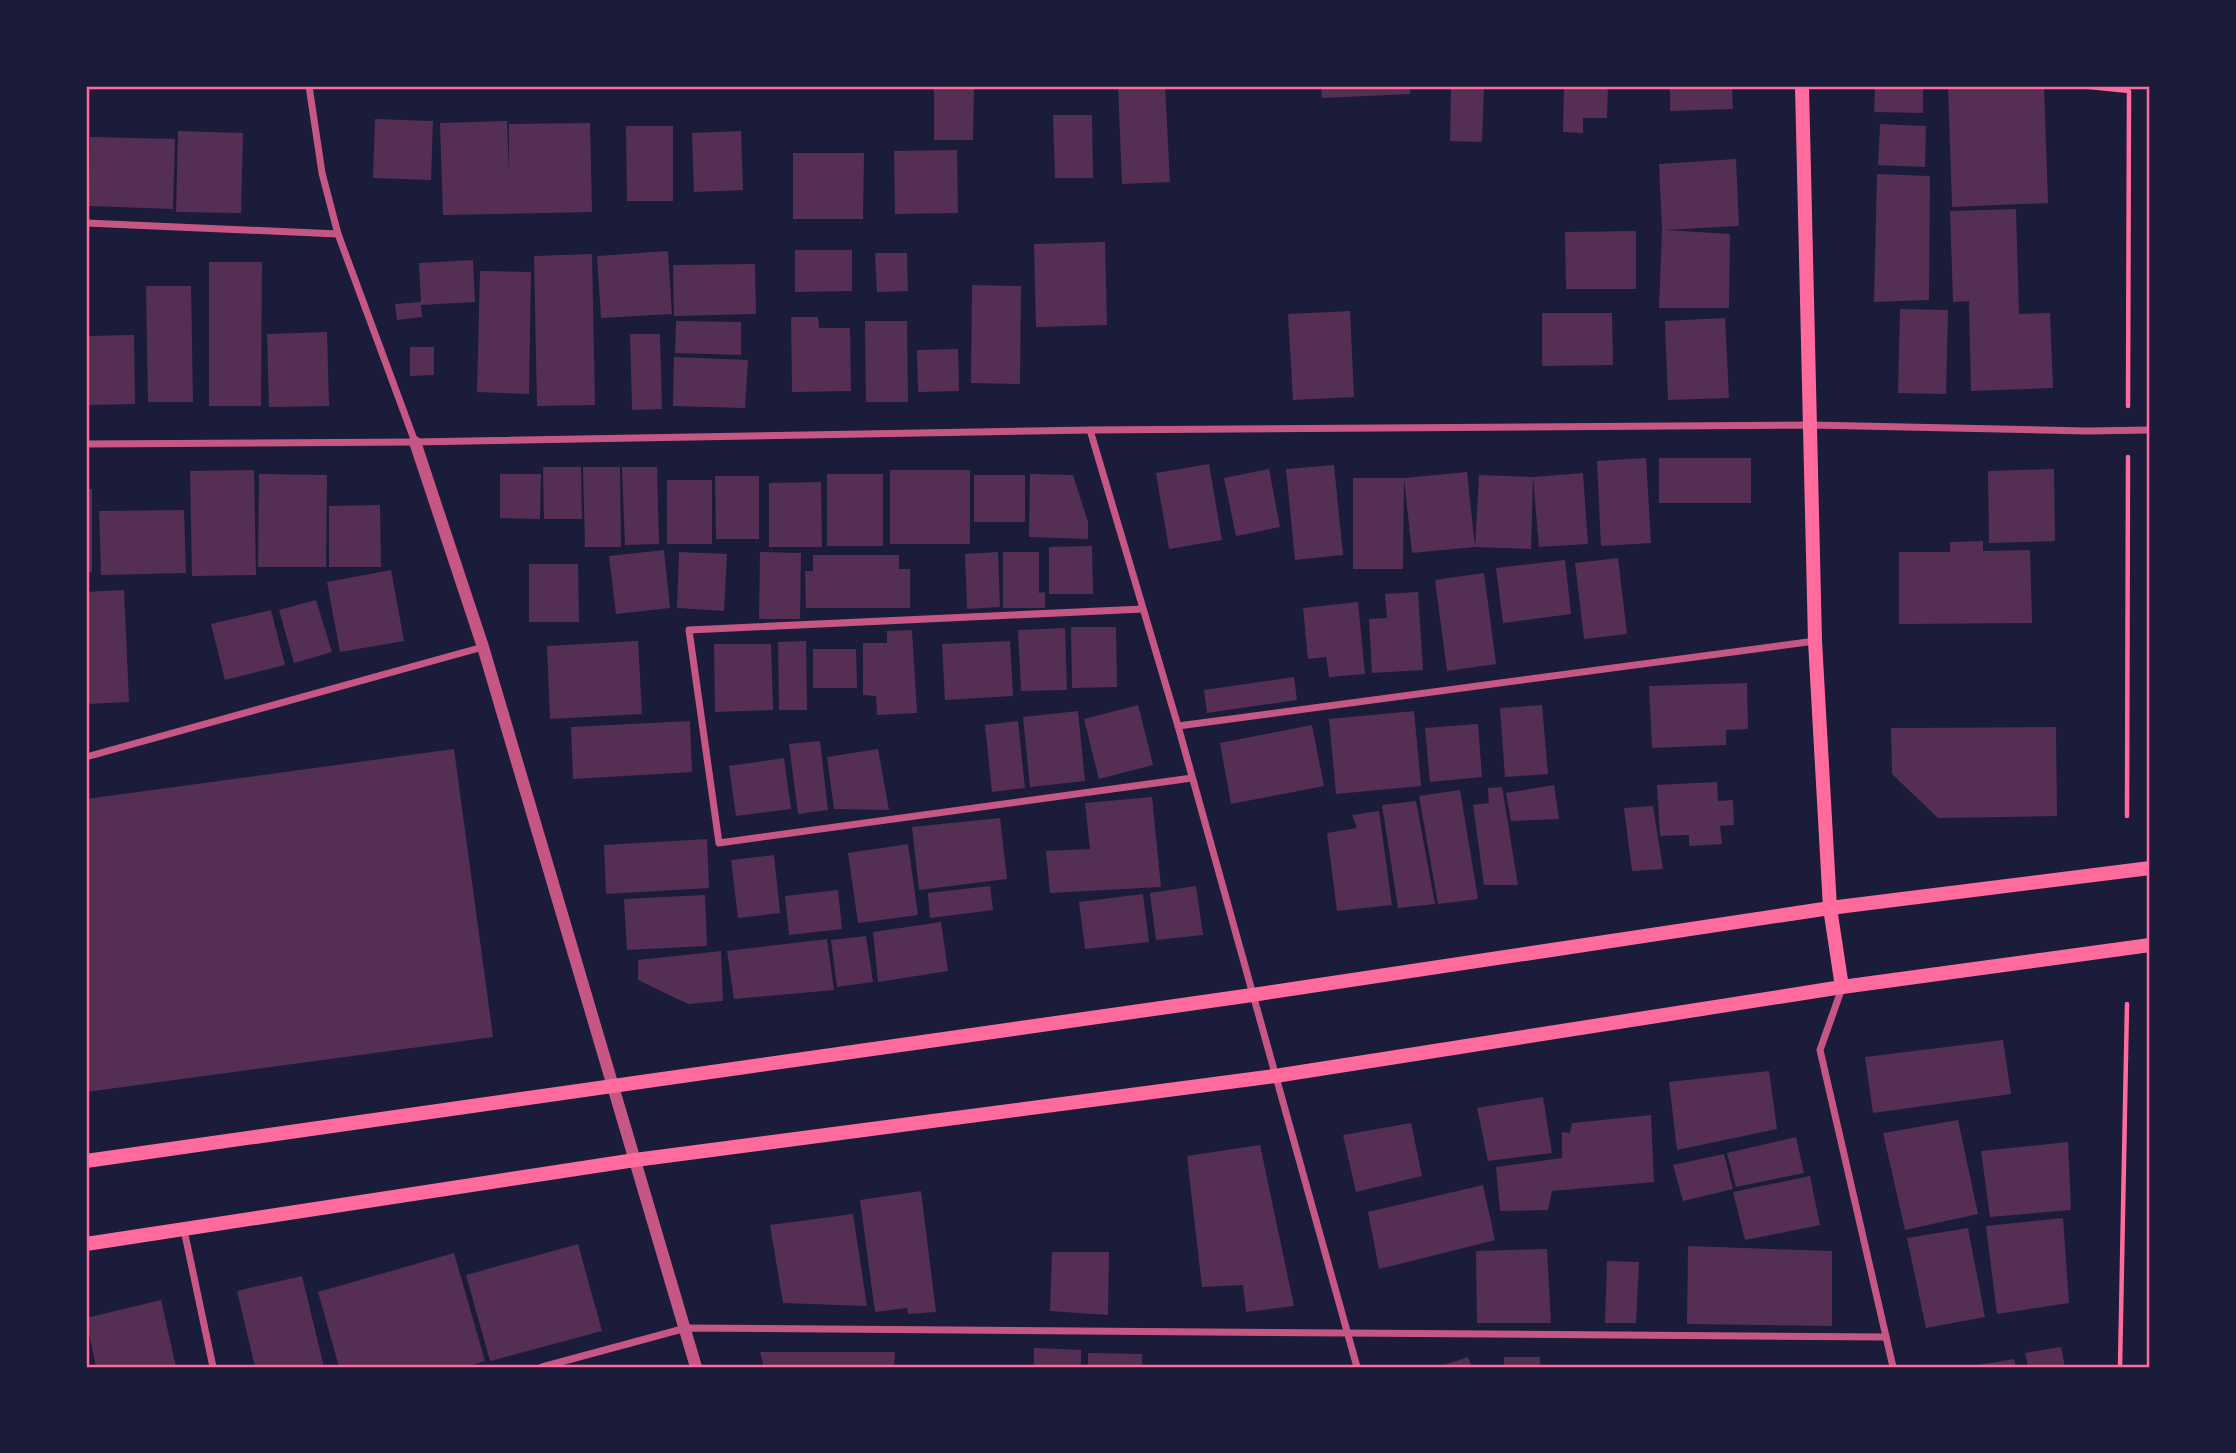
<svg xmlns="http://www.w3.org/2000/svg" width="2236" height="1453" font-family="Quicksand,sans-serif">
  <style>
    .building { fill: #542f53 }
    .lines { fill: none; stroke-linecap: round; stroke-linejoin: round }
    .path { stroke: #ff6b9d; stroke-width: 4.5 }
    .minor { stroke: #c65784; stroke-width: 7 }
    .tertiary { stroke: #c65784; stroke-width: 12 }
    .secondary { stroke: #ff6b9d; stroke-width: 14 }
    .neatline { fill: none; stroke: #ff6b9d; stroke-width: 2.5 }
  </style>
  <rect width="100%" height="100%" fill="#1b1b3a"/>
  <g class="building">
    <polygon points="934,86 974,86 973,140 934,140"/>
    <polygon points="1118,86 1165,86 1170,182 1122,184"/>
    <polygon points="1321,86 1410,86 1410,94 1322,98"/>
    <polygon points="1451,86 1484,86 1482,142 1450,141"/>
    <polygon points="1564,86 1608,86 1607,118 1583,118 1583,133 1563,132"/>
    <polygon points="1670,86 1732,86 1733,109 1670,111"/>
    <polygon points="1875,86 1923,86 1923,113 1874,112"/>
    <polygon points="1948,86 2044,86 2048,203 1952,207"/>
    <polygon points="1053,115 1092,115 1093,178 1055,178"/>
    <polygon points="375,119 433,121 431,180 373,178"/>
    <polygon points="507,121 509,173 509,124 590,123 592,212 443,215 440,123"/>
    <polygon points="1880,124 1926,126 1925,167 1878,165"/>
    <polygon points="626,126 673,126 673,201 627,201"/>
    <polygon points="178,131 243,133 241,213 176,212"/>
    <polygon points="741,131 743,190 694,192 692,133"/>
    <polygon points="90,137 175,139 173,209 89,206"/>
    <polygon points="957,150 958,213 895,214 894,151"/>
    <polygon points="793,153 864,153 863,219 793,219"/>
    <polygon points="1736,159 1739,226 1665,230 1730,234 1729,308 1659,308 1662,230 1659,164"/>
    <polygon points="1877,174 1930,176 1929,300 1874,302"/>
    <polygon points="2016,209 2019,314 2050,313 2053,388 1971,391 1969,301 1953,302 1950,211"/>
    <polygon points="1636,231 1636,289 1566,289 1565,232"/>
    <polygon points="1105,242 1107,325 1036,327 1034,244"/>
    <polygon points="795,250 852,250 852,291 795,292"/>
    <polygon points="668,251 672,314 601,318 597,256"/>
    <polygon points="875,253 907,253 908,291 877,292"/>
    <polygon points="592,254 595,405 537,406 534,256"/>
    <polygon points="473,260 475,302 421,305 422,317 397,320 395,304 421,302 419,263"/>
    <polygon points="209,262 262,262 261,406 209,406"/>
    <polygon points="755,264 756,314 674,316 673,265"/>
    <polygon points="480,271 531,272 529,394 477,392"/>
    <polygon points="972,285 1021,286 1020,384 971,383"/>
    <polygon points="146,286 191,286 193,402 148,402"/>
    <polygon points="1900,309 1948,310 1946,394 1898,393"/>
    <polygon points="1350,311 1354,397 1293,400 1288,314"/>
    <polygon points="1542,313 1612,313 1613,365 1542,366"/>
    <polygon points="791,317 818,317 819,328 850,328 851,391 792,392"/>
    <polygon points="1725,318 1729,398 1668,400 1665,321"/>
    <polygon points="676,321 741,322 741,355 675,353"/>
    <polygon points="865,321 907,321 908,402 866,402"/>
    <polygon points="327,332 329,406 269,407 267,334"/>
    <polygon points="630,334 660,334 662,409 632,410"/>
    <polygon points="134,335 135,404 86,405 86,336"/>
    <polygon points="410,347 434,347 434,375 410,376"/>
    <polygon points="958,349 959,391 918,392 917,350"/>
    <polygon points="674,357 748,360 745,408 673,406"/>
    <polygon points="1646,458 1651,543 1601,546 1597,461"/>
    <rect x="1659" y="458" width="92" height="45"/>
    <polygon points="1209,464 1222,540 1169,549 1156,473"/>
    <polygon points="1334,465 1343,555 1295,560 1286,469"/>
    <polygon points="543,467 581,467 582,519 544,519"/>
    <polygon points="583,467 620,467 621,547 585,547"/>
    <polygon points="622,467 657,467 659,544 625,545"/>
    <polygon points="1269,469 1280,527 1236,536 1224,478"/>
    <polygon points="2054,469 2055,541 1989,543 1988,471"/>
    <polygon points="254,470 256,575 192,576 190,471"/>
    <rect x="890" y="470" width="80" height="74"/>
    <polygon points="1467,472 1475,547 1412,553 1404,478"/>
    <polygon points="1583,473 1588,544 1539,547 1533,477"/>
    <polygon points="259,474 327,475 326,567 258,567"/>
    <polygon points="500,474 541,474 540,519 500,518"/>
    <rect x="827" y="474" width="56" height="72"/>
    <polygon points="1030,474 1073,475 1088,522 1088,539 1029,537"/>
    <rect x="974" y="475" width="51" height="47"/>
    <polygon points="1479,475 1533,477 1531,549 1475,547"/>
    <polygon points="715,476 759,476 759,539 716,539"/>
    <polygon points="1353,478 1404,478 1403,569 1353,569"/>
    <rect x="667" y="480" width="45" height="64"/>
    <polygon points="821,482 822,547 769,547 769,483"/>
    <rect x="86" y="489" width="6" height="83"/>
    <polygon points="380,505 381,567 329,567 329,506"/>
    <polygon points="184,510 186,573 101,575 99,511"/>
    <polygon points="1983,541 1983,551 2030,550 2032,623 1899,624 1899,552 1950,552 1950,542"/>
    <polygon points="1092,546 1093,594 1049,594 1049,547"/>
    <polygon points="664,550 670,608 616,614 609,556"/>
    <polygon points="679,552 727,554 724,611 677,608"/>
    <polygon points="760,552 801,553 800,619 759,619"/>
    <polygon points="998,552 1000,607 967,609 965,554"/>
    <polygon points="1003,552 1039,552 1039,593 1045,592 1045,608 1003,608"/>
    <polygon points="813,555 899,555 899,569 910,569 910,608 806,608 805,571 813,571"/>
    <polygon points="1618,558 1627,634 1584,639 1575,563"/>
    <polygon points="1565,560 1571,614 1503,623 1496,568"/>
    <polygon points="529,564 578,564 579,622 529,622"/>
    <polygon points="391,570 404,641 340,652 327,582"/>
    <polygon points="1484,573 1496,664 1447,671 1435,580"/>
    <polygon points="124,590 129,702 86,704 86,592"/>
    <polygon points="1418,592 1423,670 1372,673 1369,619 1387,618 1385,594"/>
    <polygon points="316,600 332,652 294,663 279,610"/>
    <polygon points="1358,602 1365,674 1329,677 1326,657 1308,659 1303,608"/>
    <polygon points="271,610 285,665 225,680 211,624"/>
    <polygon points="1071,627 1116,627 1117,687 1072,688"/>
    <polygon points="1065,628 1067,690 1021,691 1018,630"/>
    <polygon points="912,630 917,713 877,715 876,696 863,695 863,643 887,643 887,631"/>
    <polygon points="638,641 642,714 550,719 547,646"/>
    <polygon points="806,641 807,710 779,710 778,642"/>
    <polygon points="1010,641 1013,696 945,700 942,644"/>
    <polygon points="714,644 771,644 773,710 715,712"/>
    <polygon points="813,649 856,649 857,688 813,688"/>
    <polygon points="1294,677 1297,700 1207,713 1204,690"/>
    <polygon points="1747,683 1748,729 1726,730 1726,745 1652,748 1649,686"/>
    <polygon points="1138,705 1153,765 1099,779 1084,719"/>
    <polygon points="1542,705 1548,774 1505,777 1500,708"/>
    <polygon points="1078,711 1085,781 1030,787 1023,717"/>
    <polygon points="1414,711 1421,786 1336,794 1329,719"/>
    <polygon points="690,721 692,772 573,779 571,727"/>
    <polygon points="1018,721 1025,788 992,792 985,725"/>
    <polygon points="1478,724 1482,777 1430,782 1425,728"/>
    <polygon points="1312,725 1324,786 1231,804 1220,743"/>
    <polygon points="2056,727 2057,816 1938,818 1892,774 1891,728"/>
    <polygon points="820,741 828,810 798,814 789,744"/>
    <polygon points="454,749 493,1037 86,1092 86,799"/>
    <polygon points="878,749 889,810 834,809 827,757"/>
    <polygon points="784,758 791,809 736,816 729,766"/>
    <polygon points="1717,782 1718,801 1733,800 1734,825 1720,826 1722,844 1689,846 1689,835 1660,836 1657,785"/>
    <polygon points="1554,785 1559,819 1511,821 1506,793"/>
    <polygon points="1502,787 1518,885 1484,885 1473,805 1489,803 1488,788"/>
    <polygon points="1460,790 1478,899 1438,904 1419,796"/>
    <polygon points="1152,797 1161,887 1050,893 1046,851 1090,849 1085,803"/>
    <polygon points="1416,801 1435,904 1398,908 1382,805"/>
    <polygon points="1653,806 1663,869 1632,871 1624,808"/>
    <polygon points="1379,811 1392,905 1337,911 1327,833 1357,828 1352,815"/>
    <polygon points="1000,818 1007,879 919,890 912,827"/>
    <polygon points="707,839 709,888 606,894 604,845"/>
    <polygon points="908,844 918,915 858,923 848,853"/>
    <polygon points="774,855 780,913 738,918 731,860"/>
    <polygon points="990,886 993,910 930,918 928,893"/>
    <polygon points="1196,886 1203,935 1156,940 1150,893"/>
    <polygon points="838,890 842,929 789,935 785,896"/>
    <polygon points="1143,894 1149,942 1085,949 1079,902"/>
    <polygon points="705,895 707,946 627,950 624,899"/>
    <polygon points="941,922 948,971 878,982 873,932"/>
    <polygon points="866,936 873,982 837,987 831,940"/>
    <polygon points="827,939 834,990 734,999 727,951"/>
    <polygon points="721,951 723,1001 688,1004 638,980 638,960"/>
    <polygon points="2003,1040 2011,1094 1873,1113 1865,1057"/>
    <polygon points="1769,1071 1777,1129 1677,1150 1669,1082"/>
    <polygon points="1543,1097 1552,1153 1488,1161 1477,1108"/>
    <polygon points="1651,1115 1654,1182 1552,1191 1548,1210 1500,1211 1496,1167 1562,1158 1562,1132 1570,1133 1572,1123"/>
    <polygon points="1958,1120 1978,1214 1905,1230 1883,1133"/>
    <polygon points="1411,1123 1422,1176 1356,1192 1343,1135"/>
    <polygon points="1796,1137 1804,1173 1736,1187 1727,1153"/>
    <polygon points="2068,1142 2071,1210 1990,1217 1981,1151"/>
    <polygon points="1260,1145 1294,1306 1246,1312 1243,1285 1202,1287 1187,1156"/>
    <polygon points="1724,1154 1733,1189 1683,1201 1673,1165"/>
    <polygon points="1810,1176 1820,1225 1745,1240 1733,1192"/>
    <polygon points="1483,1185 1495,1240 1379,1269 1368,1212"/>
    <polygon points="921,1191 936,1312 908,1314 907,1308 875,1312 860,1200"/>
    <polygon points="853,1214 867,1306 783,1303 770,1225"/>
    <polygon points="2063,1218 2069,1303 1997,1314 1986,1226"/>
    <polygon points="1968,1228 1985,1317 1926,1328 1907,1238"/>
    <polygon points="578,1244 602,1331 490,1361 466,1275"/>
    <polygon points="1688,1246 1832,1251 1832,1326 1687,1324"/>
    <polygon points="1547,1249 1551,1323 1477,1323 1476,1251"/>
    <polygon points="1052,1252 1109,1252 1108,1315 1050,1311"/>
    <polygon points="454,1253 485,1361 464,1367 339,1367 318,1292"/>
    <polygon points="1607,1261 1639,1262 1636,1323 1605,1323"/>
    <polygon points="302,1276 324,1367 255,1367 237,1291"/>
    <polygon points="161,1300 176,1367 96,1367 86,1318"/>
    <polygon points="2061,1347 2065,1367 2028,1367 2025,1353"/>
    <polygon points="1034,1348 1081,1350 1081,1367 1034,1367"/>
    <polygon points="760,1352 895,1352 894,1367 764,1367"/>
    <polygon points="1088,1353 1142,1354 1142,1367 1088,1367"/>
    <polygon points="1468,1357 1472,1367 1438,1367"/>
    <rect x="1504" y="1357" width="36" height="10"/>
    <polygon points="2014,1359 2016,1367 1972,1367 1972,1366"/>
  </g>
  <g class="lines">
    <g class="path">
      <polyline points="2080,86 2129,91 2128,406"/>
      <polyline points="2127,816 2128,457"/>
      <polyline points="2120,1367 2127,1004"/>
    </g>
    <g class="minor">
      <polyline points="309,86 322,173 338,234 415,442"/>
      <polyline points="86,223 338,234"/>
      <polyline points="1090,430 1178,726 1357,1367"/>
      <polyline points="86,444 415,442 1090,430 1812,425 2087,431 2150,430"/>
      <polyline points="1143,609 689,630 719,843 1192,778"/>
      <polyline points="1178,726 1815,641"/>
      <polyline points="86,757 483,647"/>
      <polyline points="1842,988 1820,1050 1893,1367"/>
      <polyline points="184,1230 213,1367"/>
      <polyline points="542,1367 686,1328 1886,1337"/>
    </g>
    <polyline class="tertiary" points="415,442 483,647 696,1367"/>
    <g class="secondary">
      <polyline points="1802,86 1815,641 1830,908 1842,987"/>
      <polyline points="86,1161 1252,995 1830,908 2150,868"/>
      <polyline points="86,1244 635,1160 1275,1076 1842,987 2150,945"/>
    </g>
  </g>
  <rect width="2236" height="1453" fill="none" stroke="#1b1b3a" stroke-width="175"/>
  <rect x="88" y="88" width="2060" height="1278" class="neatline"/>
</svg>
